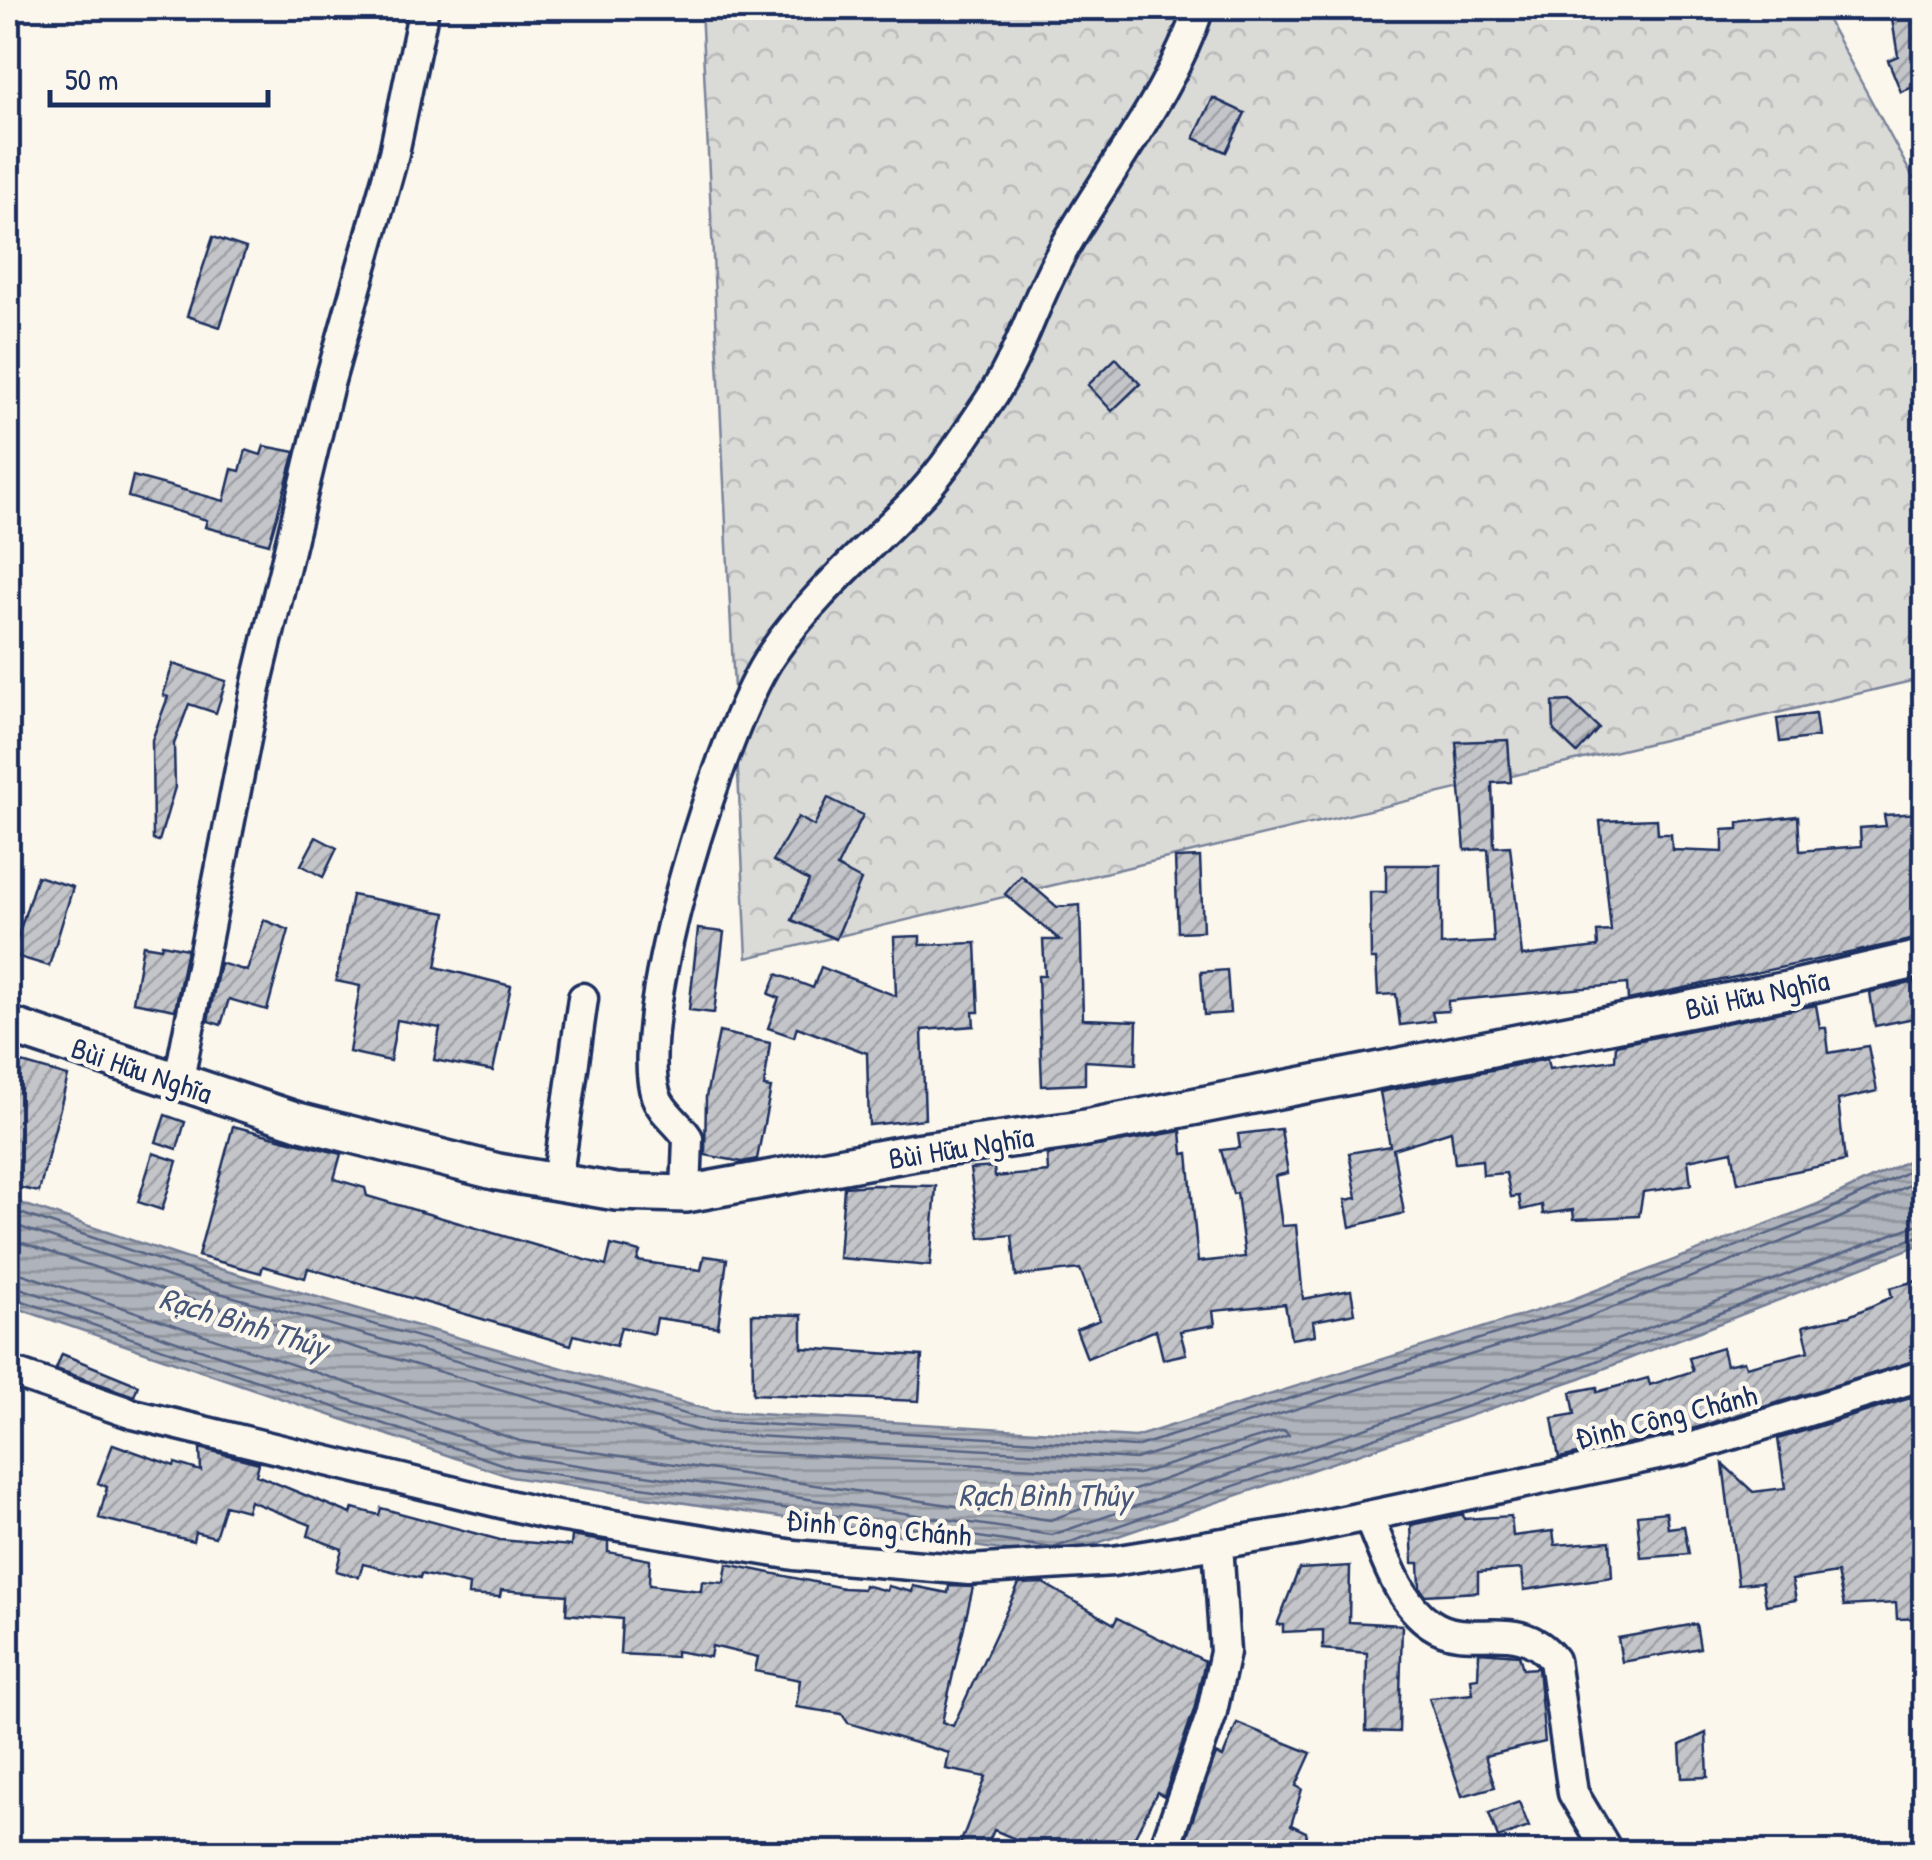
<svg xmlns="http://www.w3.org/2000/svg" width="1932" height="1860" font-family="'Patrick Hand',sans-serif">
  <style>
    .forest { fill: url(#forest-crowns); stroke: #7a849a; stroke-width: 2.5 }
    .water { fill: url(#water-rules); stroke: #747e96; stroke-width: 2.5 }
    .lines { fill: none; stroke-linecap: round; stroke-linejoin: round }
    .shore { stroke: #566483; stroke-width: 2.5 }
    .building { fill: url(#building-hatch); stroke: #1b2f5e; stroke-width: 2.5 }
    .minor-casing { stroke: #1b2f5e; stroke-width: 35 }
    .major-casing { stroke: #1b2f5e; stroke-width: 42 }
    .minor { stroke: #fbf7ec; stroke-width: 28 }
    .major { stroke: #fbf7ec; stroke-width: 35 }
    .labels { text-anchor: middle; dominant-baseline: central; stroke-width: 9; stroke-linejoin: round; paint-order: stroke }
    .street-label { font-size: 30px; fill: #1b2f5e; stroke: #fbf7ec }
    .water-label { font-size: 32px; font-style: italic; fill: #47577a; stroke: #fbf7ec }
  </style>
  <defs>
    <pattern id="forest-crowns" width="20" height="18" patternUnits="userSpaceOnUse" patternTransform="scale(2.5)"><rect width="20" height="18" fill="#dadad7"/><path d="M2 6a3 3 0 1 1 6 0M12 15a3 3 0 1 1 6 0" fill="none" stroke="#babbbb"/></pattern>
    <pattern id="water-rules" width="6" height="5" patternUnits="userSpaceOnUse" patternTransform="scale(2.5)"><rect width="6" height="5" fill="#afb3bb"/><path d="M0 2.5h6" fill="none" stroke="#8e929b"/></pattern>
    <pattern id="building-hatch" width="6" height="6" patternUnits="userSpaceOnUse" patternTransform="scale(2.5)"><rect width="6" height="6" fill="#c3c5c9"/><path d="M-1 1l2-2M0 6l6-6M5 7l2-2" fill="none" stroke="#9ea0a6"/></pattern>
  </defs>
  <rect width="100%" height="100%" fill="#fbf7ec"/>
  <filter id="ink" filterUnits="userSpaceOnUse"><feTurbulence type="fractalNoise" baseFrequency=".01" numOctaves="2"/><feDisplacementMap in="SourceGraphic" scale="20" xChannelSelector="R" yChannelSelector="G"/><feConvolveMatrix kernelMatrix="1 2 1 2 8 2 1 2 1" color-interpolation-filters="sRGB"/></filter>
  <g filter="url(#ink)">
    <polygon class="forest" points="701,8 1821,8 1924,198 1924,678 747,958"/>
    <polygon class="water" points="1924,1153 1924,1243 1580,1378 1054,1558 511,1477 8,1305 8,1199 206,1265 712,1411 1135,1437 1568,1301 1818,1204"/>
    <g class="lines">
      <g class="shore">
        <polyline points="8,1209 203,1275 709,1421 1135,1447 1572,1310 1822,1213 1924,1164"/>
        <polyline points="8,1223 199,1287 706,1433 1135,1459 1576,1322 1827,1224 1924,1178"/>
        <polyline points="8,1238 195,1301 707,1449 1138,1474 1284,1430 1289,1435 1050,1520 520,1441 8,1269"/>
        <polyline points="8,1284 516,1456 1052,1535 1572,1357 1924,1222"/>
        <polyline points="8,1296 513,1468 1053,1548 1576,1369 1924,1234"/>
      </g>
    </g>
    <g class="building">
      <polygon points="1918,8 1924,83 1901,92 1888,60 1898,56 1891,13"/>
      <polygon points="1213,98 1245,113 1226,152 1194,138"/>
      <polygon points="213,237 246,248 220,327 187,316"/>
      <polygon points="1116,358 1140,384 1112,411 1088,385"/>
      <polygon points="264,446 295,452 269,544 205,527 207,520 128,497 133,476 224,501 232,469 240,471 246,450 261,455"/>
      <polygon points="173,664 226,681 216,713 189,704 174,744 175,787 159,841 153,840 152,740 168,697 163,695"/>
      <polygon points="1570,701 1599,728 1577,753 1554,731 1553,702"/>
      <polygon points="1815,714 1818,737 1780,742 1777,719"/>
      <polygon points="1508,740 1511,782 1492,783 1494,847 1510,846 1522,956 1598,947 1597,932 1611,931 1600,821 1657,819 1658,834 1671,834 1672,850 1723,852 1723,830 1738,829 1738,823 1798,816 1800,851 1861,846 1860,828 1886,826 1884,815 1924,813 1924,937 1628,1000 1627,984 1448,1001 1448,1011 1432,1012 1434,1021 1400,1025 1396,994 1378,995 1376,959 1371,959 1370,892 1386,892 1386,865 1441,865 1441,945 1494,942 1488,849 1465,850 1456,742"/>
      <polygon points="828,798 863,815 837,867 861,880 836,939 792,920 809,881 773,861 798,817 814,826"/>
      <polygon points="316,837 337,848 323,877 301,865"/>
      <polygon points="1200,857 1203,931 1178,932 1175,858"/>
      <polygon points="37,876 73,887 49,966 12,955"/>
      <polygon points="1021,876 1057,907 1080,905 1083,1019 1137,1021 1136,1064 1085,1061 1085,1084 1042,1086 1038,976 1045,976 1043,940 1060,940 1005,894"/>
      <polygon points="352,895 446,913 436,967 511,986 493,1071 434,1060 440,1028 397,1020 390,1061 349,1052 360,986 336,981"/>
      <polygon points="264,920 289,930 267,1010 229,999 221,1025 208,1021 220,963 247,971"/>
      <polygon points="698,929 724,932 714,1013 689,1010"/>
      <polygon points="920,936 920,945 976,943 979,1012 973,1012 974,1026 922,1030 925,1119 869,1125 867,1053 797,1027 794,1037 768,1028 779,998 769,994 777,974 813,988 821,967 896,996 894,937"/>
      <polygon points="162,944 187,949 175,1010 133,1002 143,945 161,948"/>
      <polygon points="1227,970 1230,1013 1204,1015 1201,972"/>
      <polygon points="1924,980 1924,1016 1875,1026 1870,992"/>
      <polygon points="1816,1005 1820,1028 1826,1028 1829,1053 1868,1046 1877,1091 1838,1100 1845,1161 1738,1183 1732,1151 1688,1160 1691,1185 1643,1192 1639,1216 1574,1219 1573,1210 1543,1214 1542,1205 1521,1210 1519,1196 1511,1197 1506,1173 1483,1175 1482,1160 1455,1163 1451,1131 1393,1149 1404,1213 1350,1227 1345,1200 1357,1198 1349,1153 1390,1146 1380,1092 1547,1059 1549,1069 1615,1060 1616,1045"/>
      <polygon points="719,1032 770,1043 764,1087 771,1088 757,1159 742,1162 705,1155 706,1097"/>
      <polygon points="8,1059 68,1076 39,1192 8,1185"/>
      <polygon points="165,1115 185,1122 177,1149 156,1142"/>
      <polygon points="233,1126 341,1154 334,1179 365,1188 367,1196 606,1266 611,1245 640,1252 637,1261 701,1270 704,1256 727,1259 718,1327 657,1318 654,1334 621,1327 616,1346 574,1335 571,1345 308,1268 305,1278 263,1266 261,1273 198,1256"/>
      <polygon points="1281,1129 1288,1173 1275,1176 1282,1226 1296,1225 1303,1299 1351,1290 1355,1313 1313,1321 1315,1335 1291,1339 1285,1304 1213,1311 1215,1325 1180,1331 1186,1354 1163,1359 1156,1330 1087,1358 1076,1329 1100,1320 1080,1269 1016,1276 1012,1235 980,1238 970,1169 994,1167 995,1177 1048,1172 1047,1155 1181,1131 1183,1154 1188,1153 1198,1262 1245,1257 1237,1193 1233,1194 1221,1150 1240,1148 1238,1134"/>
      <polygon points="153,1153 177,1161 162,1210 138,1202"/>
      <polygon points="874,1185 936,1186 930,1266 839,1258 844,1187"/>
      <polygon points="1916,1281 1918,1287 1924,1285 1924,1358 1682,1432 1559,1458 1552,1418 1575,1414 1571,1392 1597,1387 1597,1392 1648,1378 1650,1385 1693,1371 1689,1358 1722,1348 1726,1365 1744,1361 1746,1367 1809,1351 1803,1326 1849,1316 1892,1297 1890,1288"/>
      <polygon points="752,1314 802,1315 802,1348 922,1356 919,1401 753,1394"/>
      <polygon points="62,1354 138,1385 134,1396 56,1369"/>
      <polygon points="1920,1395 1924,1431 1924,1618 1897,1619 1896,1603 1844,1606 1837,1573 1792,1580 1796,1600 1766,1605 1762,1582 1738,1584 1723,1464 1753,1492 1785,1488 1778,1439"/>
      <polygon points="113,1444 174,1466 175,1463 201,1471 200,1448 259,1463 256,1475 351,1514 353,1508 379,1515 381,1508 500,1540 571,1546 572,1536 608,1542 608,1552 650,1560 649,1585 701,1591 702,1581 724,1583 727,1564 843,1588 863,1589 864,1585 887,1591 888,1586 912,1592 913,1586 948,1593 949,1586 973,1587 942,1722 953,1726 1019,1584 1043,1583 1114,1624 1117,1618 1205,1661 1194,1710 1164,1796 1157,1792 1127,1852 1046,1852 994,1830 984,1852 957,1852 986,1777 946,1769 949,1753 848,1723 842,1714 796,1707 800,1680 755,1671 758,1657 712,1646 710,1657 676,1651 676,1657 620,1654 622,1619 566,1614 567,1595 501,1590 500,1597 468,1595 469,1585 421,1574 420,1578 363,1564 359,1577 336,1571 342,1549 308,1536 311,1525 250,1501 247,1511 225,1505 215,1537 195,1532 193,1541 99,1518 107,1487 98,1483"/>
      <polygon points="1666,1512 1668,1528 1684,1526 1689,1554 1641,1558 1637,1515"/>
      <polygon points="1463,1514 1464,1519 1511,1516 1513,1536 1553,1531 1555,1545 1610,1541 1612,1577 1524,1590 1522,1569 1478,1572 1478,1592 1425,1595 1420,1588 1419,1563 1413,1563 1411,1525"/>
      <polygon points="1350,1566 1349,1622 1402,1625 1399,1732 1366,1731 1367,1653 1323,1649 1323,1630 1283,1632 1283,1625 1277,1625 1299,1569"/>
      <polygon points="1696,1624 1700,1648 1622,1662 1618,1638"/>
      <polygon points="1479,1652 1519,1655 1523,1669 1538,1668 1545,1742 1485,1756 1495,1787 1462,1796 1429,1698 1473,1694 1471,1679 1478,1678"/>
      <polygon points="1237,1723 1311,1753 1296,1786 1302,1789 1291,1825 1306,1832 1309,1852 1181,1852 1216,1754 1223,1757"/>
      <polygon points="1706,1733 1708,1777 1682,1778 1680,1745"/>
      <polygon points="1519,1802 1529,1827 1498,1838 1489,1813"/>
    </g>
    <g class="lines">
      <g class="minor-casing">
        <g id="minor">
          <polyline points="178,1084 258,678 329,384 394,153 424,8"/>
          <polyline points="557,1182 583,998"/>
          <path d="M686 1194 688 1138C678 1122 662 1113 656 1096 630 1018 724 722 772 654 813 594 872 546 922 493 947 466 968 432 989 401 1021 354 1034 301 1062 252 1107 171 1170 96 1199 8"/>
          <polyline points="8,1371 133,1414 546,1514 794,1555 969,1570 1113,1561 1291,1532 1686,1449 1924,1375"/>
          <path d="M1368 1516C1383 1550 1397 1602 1431 1624 1471 1651 1517 1613 1554 1660L1573 1793 1608 1852"/>
          <polyline points="1163,1852 1211,1716 1225,1652 1218,1544"/>
        </g>
      </g>
      <g class="major-casing">
        <polyline id="major" points="8,1025 298,1121 498,1172 616,1192 686,1194 915,1152 1075,1130 1787,990 1924,958"/>
      </g>
      <use href="#minor" class="minor"/>
      <use href="#major" class="major"/>
    </g>
  </g>
  <g class="labels">
    <g class="street-label">
      <text transform="translate(1757 994) rotate(-12)">Bùi Hữu Nghĩa</text>
      <text transform="translate(142 1070) rotate(19)">Bùi Hữu Nghĩa</text>
      <text transform="translate(961 1147) rotate(-9)">Bùi Hữu Nghĩa</text>
      <text transform="translate(1666 1416) rotate(-14)">Đinh Công Chánh</text>
      <text transform="translate(879 1527) rotate(5)">Đinh Công Chánh</text>
    </g>
    <g class="water-label">
      <text transform="translate(244 1322) rotate(17)">Rạch Bình Thủy</text>
      <text x="1045" y="1494">Rạch Bình Thủy</text>
    </g>
  </g>
  <rect width="1932" height="1860" fill="none" stroke="#fbf7ec" stroke-width="40"/>
  <rect x="20" y="20" width="1892" height="1820" fill="none" stroke="#1b2f5e" stroke-width="4" filter="url(#ink)"/>
  <path d="M50 90v15h218v-15" fill="none" stroke="#1b2f5e" stroke-width="5"/>
  <text x="65" y="90" font-size="30" fill="#1b2f5e" stroke="#fbf7ec" stroke-width="8" paint-order="stroke">50 m</text>
</svg>
